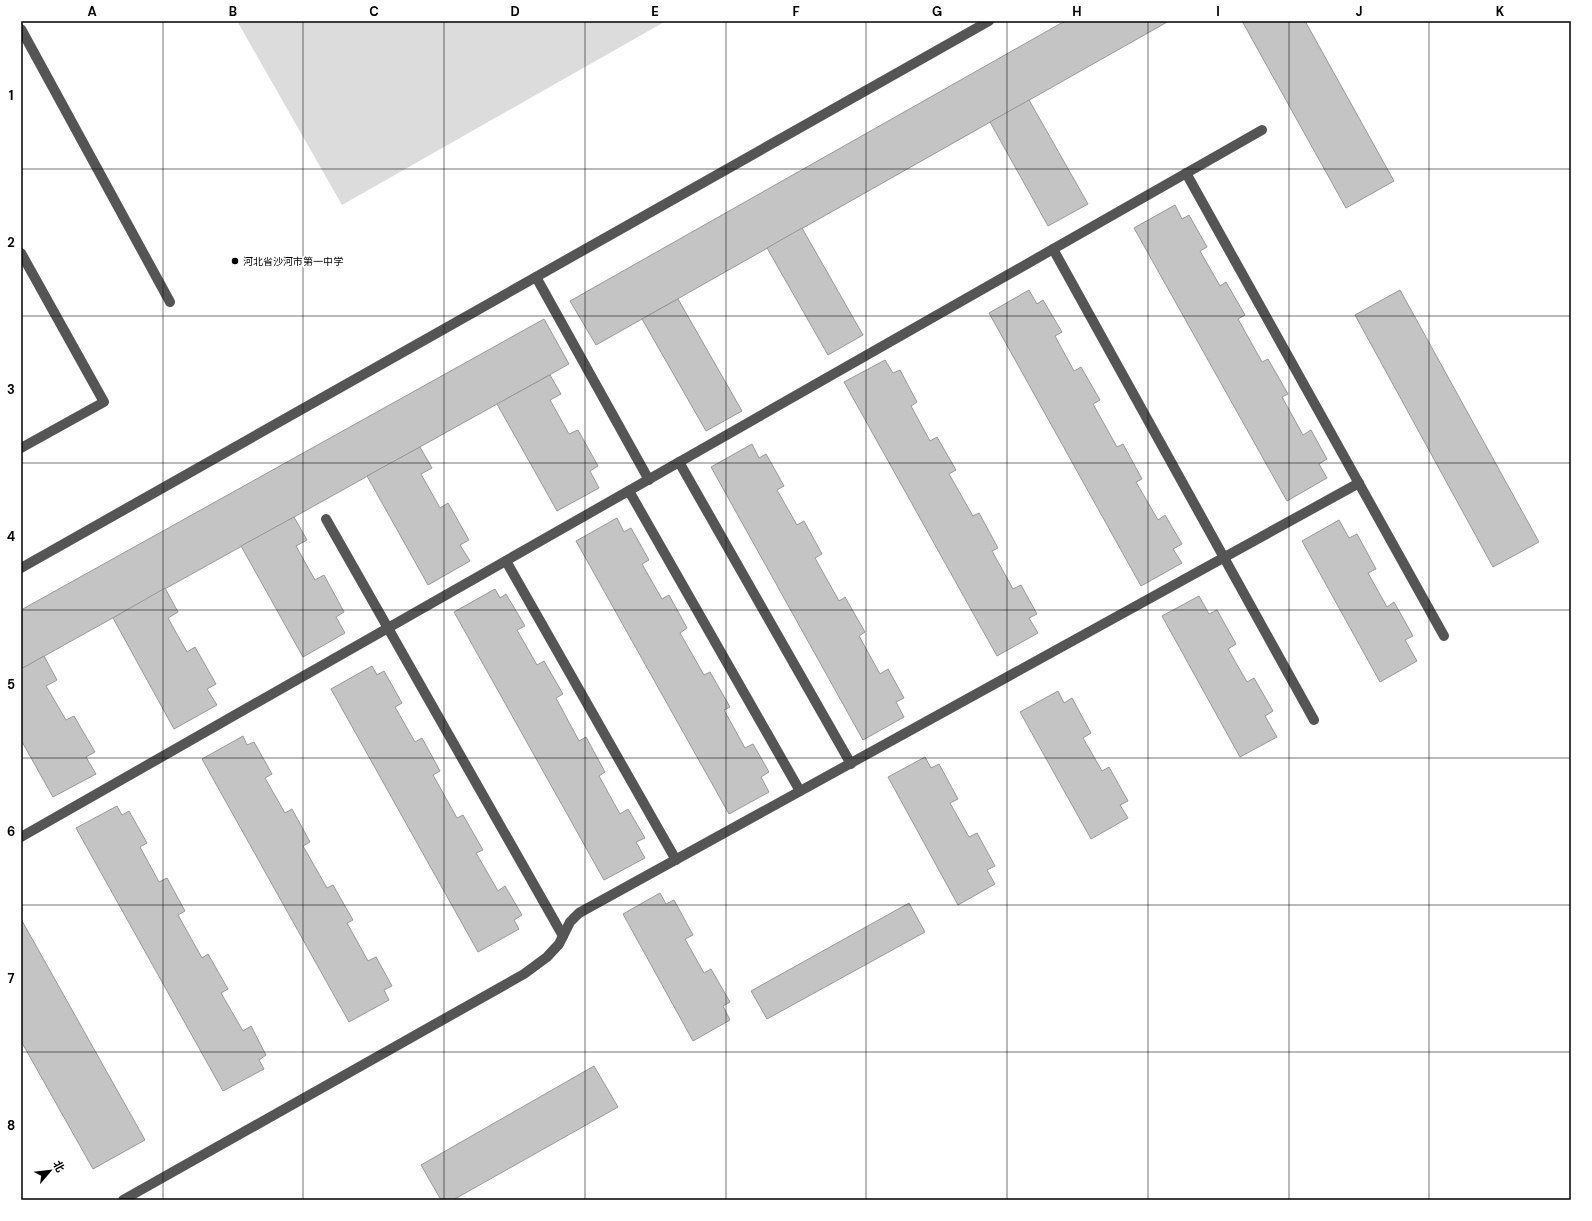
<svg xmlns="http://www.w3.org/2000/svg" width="1592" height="1221" font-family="'DM Sans','Noto Sans SC',sans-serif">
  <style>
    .green { fill: #dcdcdc }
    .building { fill: #c4c4c4; stroke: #999 }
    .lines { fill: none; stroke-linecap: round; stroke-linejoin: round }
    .minor { stroke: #555; stroke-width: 10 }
    .grid { fill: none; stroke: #000; stroke-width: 1; stroke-opacity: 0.55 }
    .poi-dot { fill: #000; stroke: #fff; stroke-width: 1.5 }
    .labels { text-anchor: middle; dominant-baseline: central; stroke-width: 3; stroke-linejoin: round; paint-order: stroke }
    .poi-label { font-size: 10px; fill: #000; stroke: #fff; text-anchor: start }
    .neatline { fill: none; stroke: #000; stroke-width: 1.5 }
    .grid-label { font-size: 13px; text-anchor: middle; font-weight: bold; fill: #000 }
  </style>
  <rect width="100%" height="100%" fill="#fff"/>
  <polygon class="green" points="237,21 666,21 342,205"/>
  <g class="building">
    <polygon points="1065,21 1169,21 596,345 570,301"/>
    <polygon points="1242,21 1305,21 1394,181 1346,208"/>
    <polygon points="1029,100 1088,204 1048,226 990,122"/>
    <polygon points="1175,205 1182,219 1189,215 1207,247 1200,251 1220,286 1226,282 1245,315 1238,319 1262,362 1268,359 1288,394 1282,397 1303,435 1311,430 1327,459 1319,464 1327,478 1287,501 1134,228"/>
    <polygon points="802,228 863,335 828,355 767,248"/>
    <polygon points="1029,290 1037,304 1043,300 1062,332 1055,336 1074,371 1081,367 1100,400 1093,404 1117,447 1123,444 1142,479 1136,482 1158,520 1165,515 1182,544 1173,549 1182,563 1141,586 989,313"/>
    <polygon points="1400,290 1539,542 1493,567 1355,315"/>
    <polygon points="678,299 742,411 706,431 642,319"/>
    <polygon points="544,319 569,364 21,669 21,610"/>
    <polygon points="885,360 893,373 900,370 917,402 911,406 930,441 937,437 956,470 949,474 973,516 979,513 998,548 992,551 1013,589 1021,585 1037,614 1029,618 1038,633 997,656 844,382"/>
    <polygon points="550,375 561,394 550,400 569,434 578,430 598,466 590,471 599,488 557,511 497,404"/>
    <polygon points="752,444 759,458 766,454 784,486 777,490 797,525 804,521 822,554 815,558 839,601 845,597 865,632 859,636 880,674 888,669 904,698 896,702 904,717 863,740 711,467"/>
    <polygon points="420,447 432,468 421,474 440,508 448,503 469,540 460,545 470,561 428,585 367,476"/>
    <polygon points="294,517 307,540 296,546 315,580 324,575 344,612 336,617 345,633 303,657 241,546"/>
    <polygon points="617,518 624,532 631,528 649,560 642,564 662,599 669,595 687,628 680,633 704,675 710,672 730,707 724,710 745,748 753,744 769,772 761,777 769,792 729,814 576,541"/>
    <polygon points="1339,520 1349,538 1357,534 1376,569 1368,573 1387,607 1394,602 1413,636 1405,640 1417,661 1380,682 1302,541"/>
    <polygon points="165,588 178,612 168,618 187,652 195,647 216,684 207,689 217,705 174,729 113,618"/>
    <polygon points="495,589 500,598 506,594 525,626 517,630 537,665 544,661 563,694 556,698 579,741 586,737 605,772 599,776 620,814 628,809 645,838 636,842 645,858 604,880 454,612"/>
    <polygon points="1199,596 1209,614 1217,610 1236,644 1228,649 1247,682 1254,678 1273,711 1265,716 1277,737 1240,757 1162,616"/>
    <polygon points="44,656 57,680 46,686 66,720 74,716 95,752 86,757 96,774 53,797 21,740 21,669"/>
    <polygon points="372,666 377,675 384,671 402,703 395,707 415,742 422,738 440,771 433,775 457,818 463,815 483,850 476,853 498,891 505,886 522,915 514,920 519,929 478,952 331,689"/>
    <polygon points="1058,691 1064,703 1072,698 1091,733 1083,738 1102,771 1109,767 1128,801 1120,805 1128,818 1091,839 1020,712"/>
    <polygon points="243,736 247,745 254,742 272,774 265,778 285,813 292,809 310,842 303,846 327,888 333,885 353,920 347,923 368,961 376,957 392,986 384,990 389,1000 349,1022 202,759"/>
    <polygon points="925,757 931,768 939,764 958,799 950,803 969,837 977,833 995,866 987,870 995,884 958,905 888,777"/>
    <polygon points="117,806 122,815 129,811 147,843 140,847 159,882 167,878 185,911 178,915 202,958 208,954 228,989 221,993 243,1031 251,1026 266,1055 259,1060 264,1069 223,1091 76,828"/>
    <polygon points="660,893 666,904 674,900 693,935 685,939 704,973 711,969 730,1002 723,1006 730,1020 693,1041 623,914"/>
    <polygon points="909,903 925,932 767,1019 751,991"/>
    <polygon points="21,919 145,1140 93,1169 21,1041"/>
    <polygon points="594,1066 618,1107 453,1200 441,1200 421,1165"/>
  </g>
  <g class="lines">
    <g class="minor">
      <polyline points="21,29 170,302"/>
      <polyline points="1186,173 1444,636"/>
      <polyline points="1053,249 1314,720"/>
      <polyline points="21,253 104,402 21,448"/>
      <polyline points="536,277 649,480"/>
      <polyline points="679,462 851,764"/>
      <polyline points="629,491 800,791"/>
      <polyline points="326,519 563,936"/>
      <polyline points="506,561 676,860"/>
      <polyline points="21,568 989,21"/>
      <polyline points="21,837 1262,130"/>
      <polyline points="123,1200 524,974 547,957 559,944 570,922 579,913 1359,483"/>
    </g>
  </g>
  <path class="grid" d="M163 21V1200M303 21V1200M444 21V1200M585 21V1200M726 21V1200M866 21V1200M1007 21V1200M1148 21V1200M1289 21V1200M1429 21V1200M21 169H1571M21 316H1571M21 463H1571M21 610H1571M21 758H1571M21 905H1571M21 1052H1571"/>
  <circle class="poi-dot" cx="235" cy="261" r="4"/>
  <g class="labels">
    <g class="poi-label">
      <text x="243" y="261">河北省沙河市第一中学</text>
    </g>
  </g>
  <rect width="1592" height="1221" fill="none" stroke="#ffffff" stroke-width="44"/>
  <g transform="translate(50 1171) rotate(62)" stroke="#ffffff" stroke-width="3" paint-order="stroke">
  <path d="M0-3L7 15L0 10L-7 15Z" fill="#000000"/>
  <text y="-6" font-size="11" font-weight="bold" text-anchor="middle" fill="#000000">北</text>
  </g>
  <rect x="22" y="22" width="1548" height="1177" class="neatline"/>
  <g class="grid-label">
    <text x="92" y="16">A</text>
    <text x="233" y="16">B</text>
    <text x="374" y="16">C</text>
    <text x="515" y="16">D</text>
    <text x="655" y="16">E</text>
    <text x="796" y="16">F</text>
    <text x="937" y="16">G</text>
    <text x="1077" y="16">H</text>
    <text x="1218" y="16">I</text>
    <text x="1359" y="16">J</text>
    <text x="1500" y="16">K</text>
    <text x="11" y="100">1</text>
    <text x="11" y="247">2</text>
    <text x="11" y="394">3</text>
    <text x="11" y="541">4</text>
    <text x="11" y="689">5</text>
    <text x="11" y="836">6</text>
    <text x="11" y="983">7</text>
    <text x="11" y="1130">8</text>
  </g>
</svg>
